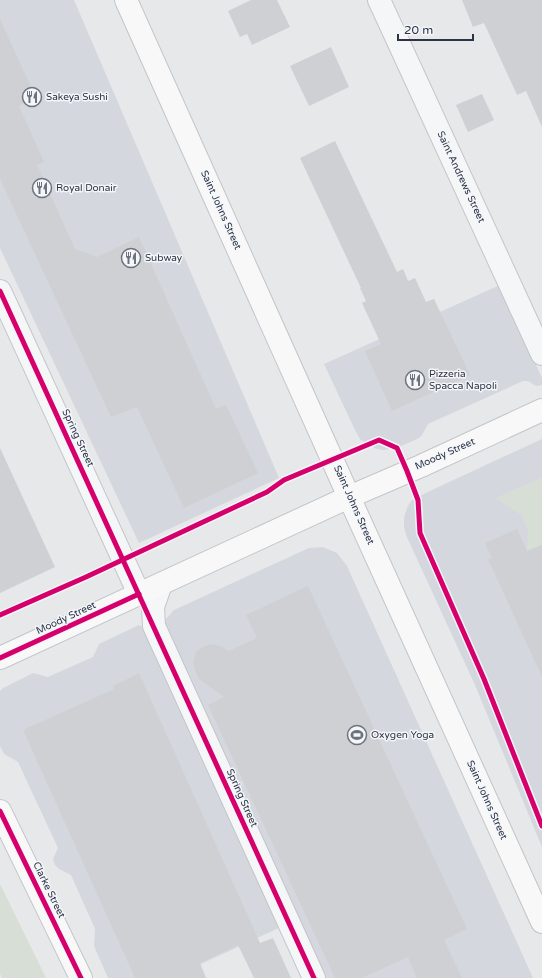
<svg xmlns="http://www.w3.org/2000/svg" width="542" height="978" font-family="'Varela Round',sans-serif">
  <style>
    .built { fill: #d4d7dd }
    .green { fill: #d6ded6 }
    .building { fill: #ced0d3 }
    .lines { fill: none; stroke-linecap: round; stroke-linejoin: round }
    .street-casing { stroke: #c4c6c8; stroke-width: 24 }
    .secondary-casing { stroke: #c4c6c8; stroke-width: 24 }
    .primary-casing { stroke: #c2c5c8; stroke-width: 24 }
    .street { stroke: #f5f6f7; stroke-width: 22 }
    .secondary { stroke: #f8f8f8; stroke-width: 22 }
    .primary { stroke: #f8f8f8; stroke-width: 22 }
    .cycleway-casing { stroke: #f4f6f9; stroke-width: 8 }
    .cycleway { stroke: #d6006c; stroke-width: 5 }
    .labels { text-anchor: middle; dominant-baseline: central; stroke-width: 3; stroke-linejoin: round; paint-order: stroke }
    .poi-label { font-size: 10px; fill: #2b3445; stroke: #f4f6f9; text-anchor: start }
    .street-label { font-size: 10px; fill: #2b3445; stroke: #f4f6f9 }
  </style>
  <rect width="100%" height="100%" fill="#e6e8ea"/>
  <g class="built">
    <polygon points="0,0 74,0 279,478 139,543 0,248"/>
    <polygon points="500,285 542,378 542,385 536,386 528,381 523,381 428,424 422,435 419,438 397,448 383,450 377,449 367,444 360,439 355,430 324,364"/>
    <polygon points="542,439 542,847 475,685 406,535 404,527 404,517 407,508 411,501 417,497"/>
    <polygon points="323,547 337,553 347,566 533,978 324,978 165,630 166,619 174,610 309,548"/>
    <polygon points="139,625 142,627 281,927 171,978 108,978 94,946 95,929 71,875 59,869 55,865 53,859 58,848 18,762 4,754 0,746 0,691 3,688 33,673 48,677 93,657 99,644"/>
  </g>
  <g class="green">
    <polygon points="542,477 542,545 527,551 528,531 522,516 496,498"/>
    <polygon points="0,884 46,978 2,978 0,974"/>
  </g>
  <g class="building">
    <polygon points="251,0 277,0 290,27 252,45 247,34 240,37 228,11"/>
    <polygon points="462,0 542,0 542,127 526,91 517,95 484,23 473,27"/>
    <polygon points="0,19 36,98 19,106 44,162 37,165 75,249 97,257 139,237 216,409 226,405 258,473 184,508 137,407 111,417 0,179"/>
    <polygon points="331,47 349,87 309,106 290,66"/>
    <polygon points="482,94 494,120 468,132 456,105"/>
    <polygon points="335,141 397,272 403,269 408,281 415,278 426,302 434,299 470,375 392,411 365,351 381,344 362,303 366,301 360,288 361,288 300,158"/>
    <polygon points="0,448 55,567 0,593"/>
    <polygon points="517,529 527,551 542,545 542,677 488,559 492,558 485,543"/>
    <polygon points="308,586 467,929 444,940 462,978 417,978 408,957 362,978 335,978 208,705 224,697 199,679 195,670 193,661 196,652 204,646 213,644 222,647 229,651 257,638 246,615"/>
    <polygon points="139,673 260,943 273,938 291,978 254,978 238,945 200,963 206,978 135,978 23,730 114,689 113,686"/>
  </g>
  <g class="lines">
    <g class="street-casing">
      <g id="street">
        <polyline points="379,0 542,354"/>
        <polyline points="0,291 139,594"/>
        <polyline points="161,584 153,607 154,626 314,978"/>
      </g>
    </g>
    <g class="secondary-casing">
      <g id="secondary">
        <polyline points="0,658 349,497 421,466 542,410"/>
        <polyline points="0,811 81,978"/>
      </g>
    </g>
    <g class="primary-casing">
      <polyline id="primary" points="126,0 349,497 542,922"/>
    </g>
    <use href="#street" class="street"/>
    <use href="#secondary" class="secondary"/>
    <use href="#primary" class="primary"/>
    <g class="cycleway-casing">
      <g id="cycleway">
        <polyline points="0,291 314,978"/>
        <polyline points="0,615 86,577 267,492 284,480 379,440 397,448 407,471 418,500 420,533 484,679 542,826"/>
        <polyline points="0,658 139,594"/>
        <polyline points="0,811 81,978"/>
      </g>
    </g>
    <use href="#cycleway" class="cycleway"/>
  </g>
  <defs>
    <g id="restaurant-ring" transform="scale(1)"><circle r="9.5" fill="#f4f6f9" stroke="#6c737f" stroke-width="1.5"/><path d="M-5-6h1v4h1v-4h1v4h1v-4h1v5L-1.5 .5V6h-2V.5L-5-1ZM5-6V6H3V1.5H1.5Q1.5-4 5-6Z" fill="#6c737f"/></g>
    <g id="stadium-ring" transform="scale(1)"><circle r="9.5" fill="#f4f6f9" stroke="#6c737f" stroke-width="1.5"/><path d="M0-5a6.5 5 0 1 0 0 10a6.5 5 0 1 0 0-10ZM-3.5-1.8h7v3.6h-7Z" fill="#6c737f"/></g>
  </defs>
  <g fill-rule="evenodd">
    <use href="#restaurant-ring" x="32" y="97"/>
    <use href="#restaurant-ring" x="42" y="188"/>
    <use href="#restaurant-ring" x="131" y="258"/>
    <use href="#restaurant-ring" x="415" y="380"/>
    <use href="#stadium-ring" x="357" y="735"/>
  </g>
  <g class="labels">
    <g class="poi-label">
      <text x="46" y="97">Sakeya Sushi</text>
      <text x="56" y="188">Royal Donair</text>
      <text x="145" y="258">Subway</text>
      <text x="429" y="374">Pizzeria<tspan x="429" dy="12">Spacca Napoli</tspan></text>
      <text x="371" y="735">Oxygen Yoga</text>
    </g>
    <g class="street-label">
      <text transform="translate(461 177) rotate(65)">Saint Andrews Street</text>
      <text transform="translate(221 210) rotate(66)">Saint Johns Street</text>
      <text transform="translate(78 438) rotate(65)">Spring Street</text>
      <text transform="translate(445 454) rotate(-24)">Moody Street</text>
      <text transform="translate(354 505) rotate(66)">Saint Johns Street</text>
      <text transform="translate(66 618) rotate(-25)">Moody Street</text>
      <text transform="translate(242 798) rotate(66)">Spring Street</text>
      <text transform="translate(487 800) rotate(66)">Saint Johns Street</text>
      <text transform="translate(49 890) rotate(64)">Clarke Street</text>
    </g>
  </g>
  <path d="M398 34v6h75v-6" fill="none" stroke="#2b3445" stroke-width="2"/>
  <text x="404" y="34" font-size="12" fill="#2b3445" stroke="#f4f6f9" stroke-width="3" paint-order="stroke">20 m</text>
</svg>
